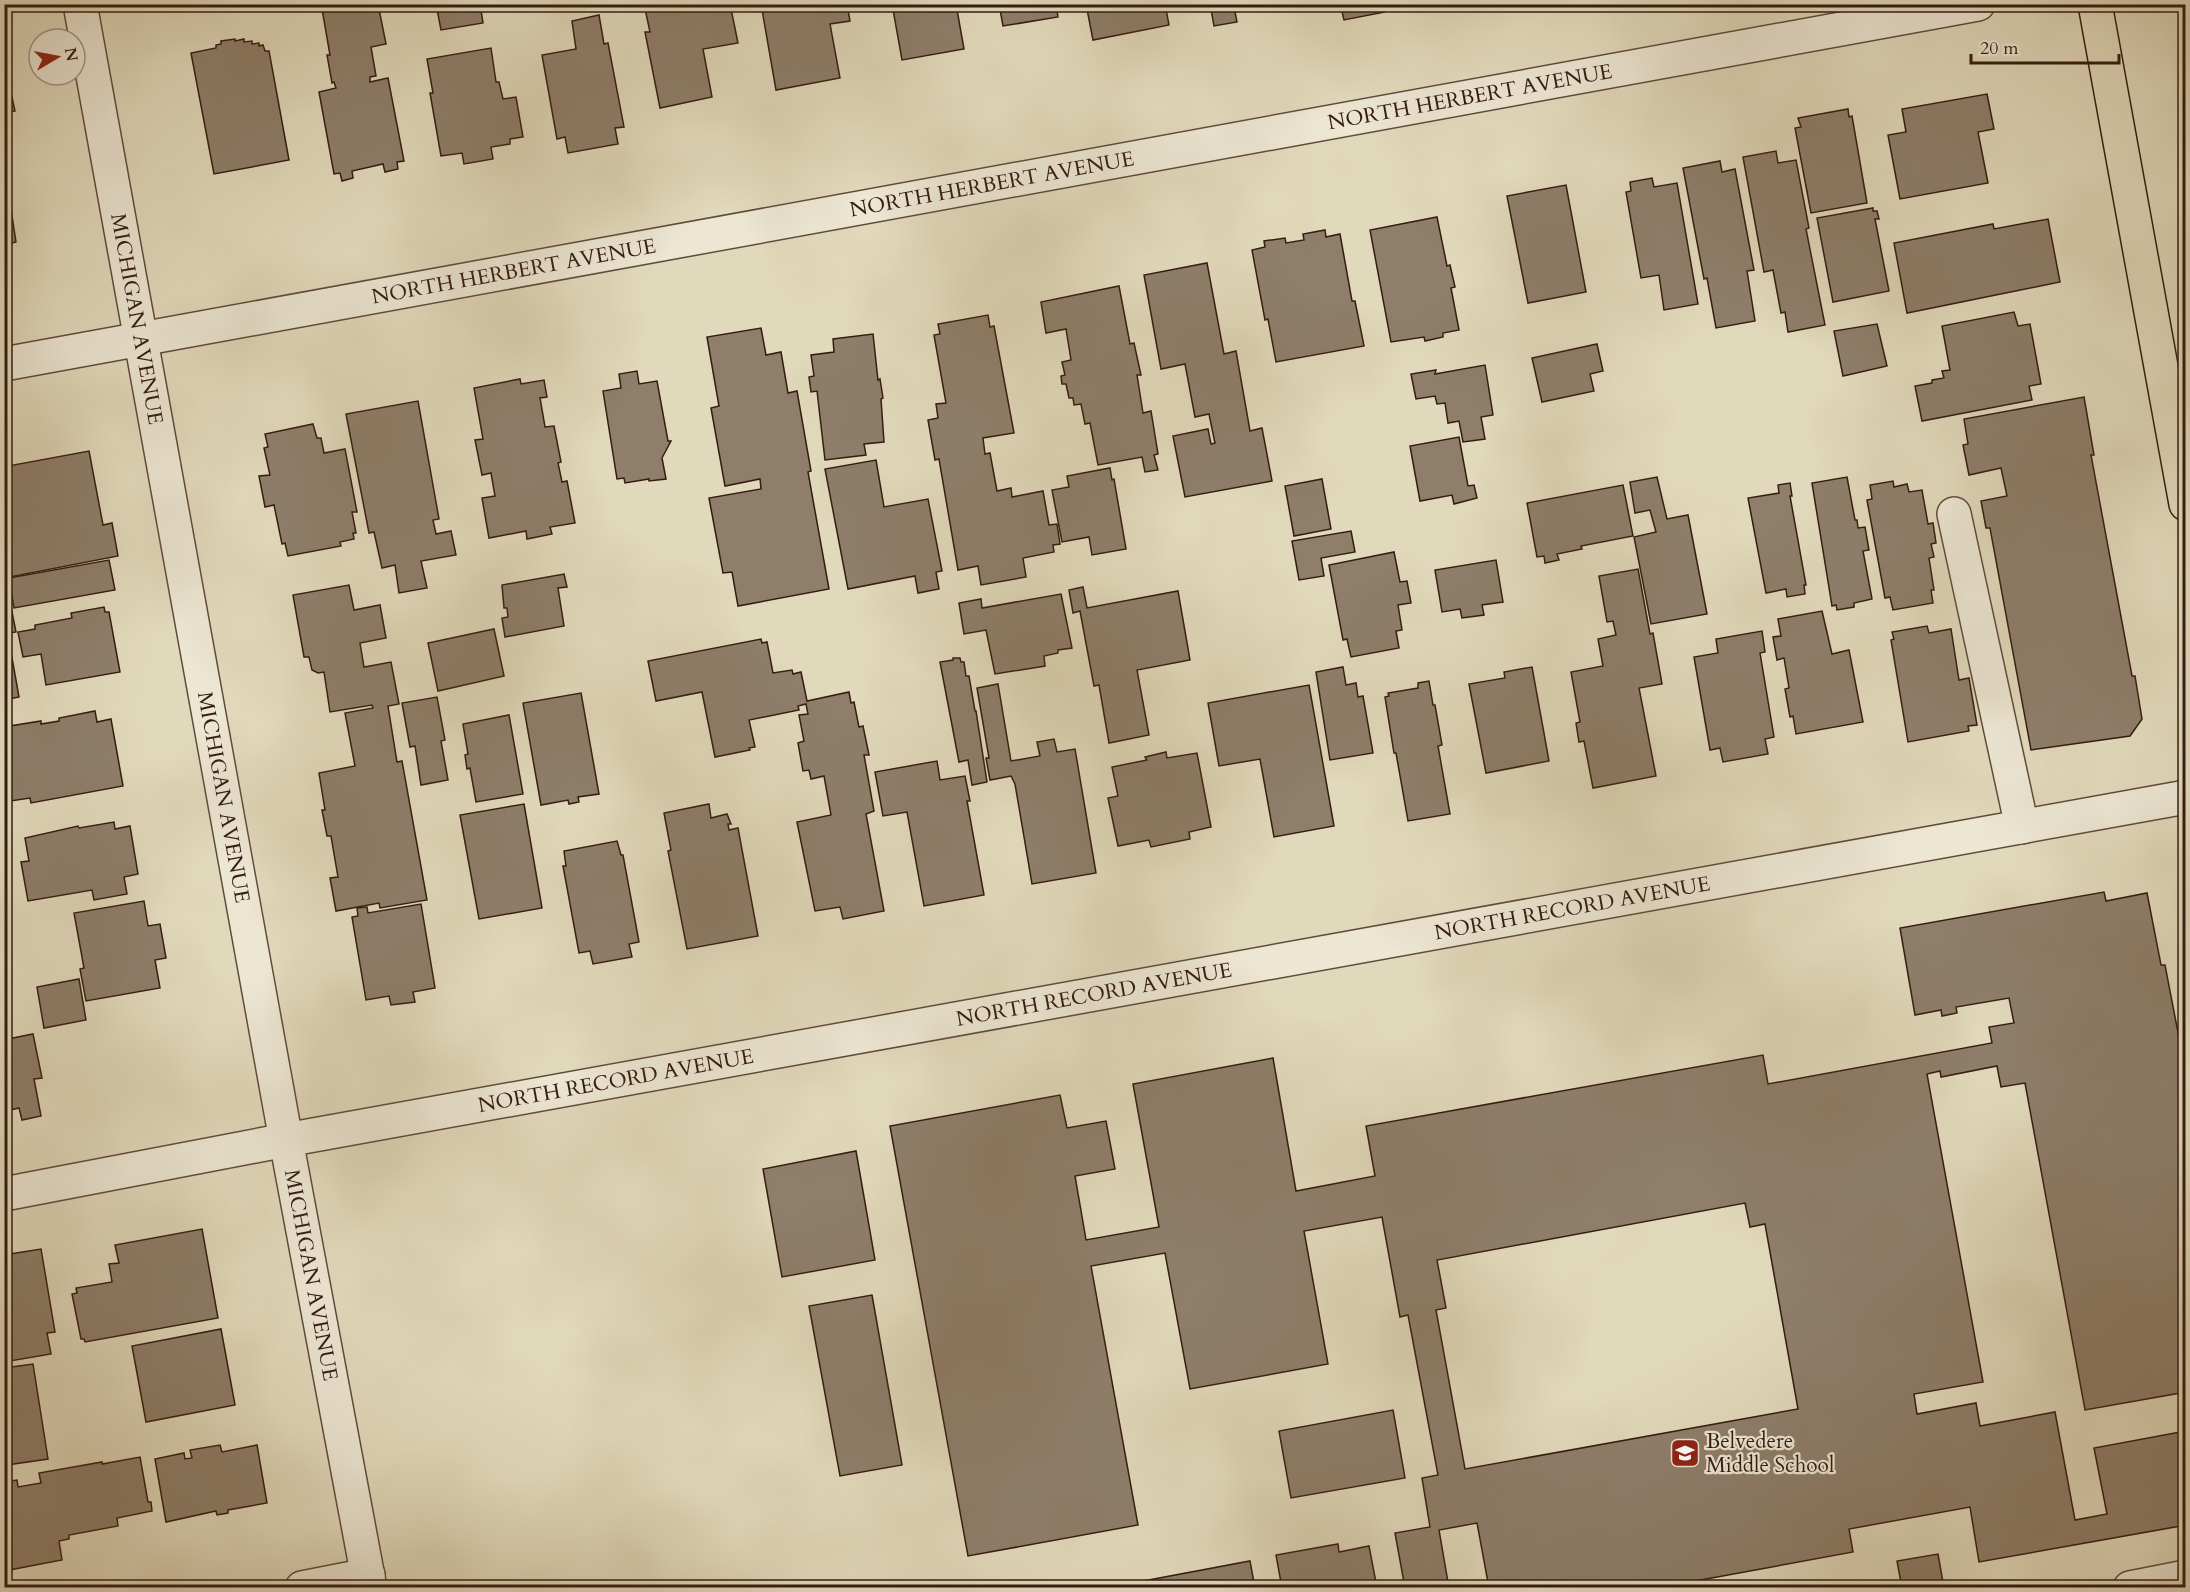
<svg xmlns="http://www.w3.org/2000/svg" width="2190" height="1592" font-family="Cardo,serif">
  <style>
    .building { fill: #8e7e6a; stroke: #351c12; stroke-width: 1.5; fill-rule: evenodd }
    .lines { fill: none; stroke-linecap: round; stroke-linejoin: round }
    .minor-casing { stroke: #604b3c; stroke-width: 36 }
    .major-casing { stroke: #351c12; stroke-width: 36 }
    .minor { stroke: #ece6d3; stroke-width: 33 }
    .major { stroke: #e1d9bb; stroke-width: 33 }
    .labels { text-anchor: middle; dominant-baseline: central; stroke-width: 4.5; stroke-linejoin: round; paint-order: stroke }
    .street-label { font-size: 21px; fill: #351c12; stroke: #ece6d3 }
    .poi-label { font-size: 21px; fill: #351c12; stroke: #ece6d3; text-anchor: start }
  </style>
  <rect width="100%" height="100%" fill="#e1d9bb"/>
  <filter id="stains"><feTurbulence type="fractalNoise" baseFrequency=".00333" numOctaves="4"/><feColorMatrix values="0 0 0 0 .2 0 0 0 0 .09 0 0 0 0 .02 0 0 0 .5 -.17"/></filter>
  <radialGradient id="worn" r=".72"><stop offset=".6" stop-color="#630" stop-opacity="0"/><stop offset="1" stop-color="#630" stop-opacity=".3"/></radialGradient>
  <g class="building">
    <polygon points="249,4 282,4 251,11"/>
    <polygon points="345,4 378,4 386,44 371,47 376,76 370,77 370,82 388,78 404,161 397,162 398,169 385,172 383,164 352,171 353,178 342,181 340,173 334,174 319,92 336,88 334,82 332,83 327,55 330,55 322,9"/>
    <polygon points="436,4 480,4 483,23 441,30"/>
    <polygon points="644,4 730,4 738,43 703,49 712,97 660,108 645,32 650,32"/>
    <polygon points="761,4 847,4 850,21 830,24 840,78 776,90"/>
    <polygon points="892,4 956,4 964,49 902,60"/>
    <polygon points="999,4 1056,4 1058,17 1003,26"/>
    <polygon points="1086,4 1165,4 1169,25 1093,40"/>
    <polygon points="1210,4 1248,4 1234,7 1237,22 1214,26"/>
    <polygon points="1332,4 1384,4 1385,12 1344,20 1341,7 1333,8"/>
    <polygon points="599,15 604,44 608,43 624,127 615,128 618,144 568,153 565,137 557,139 542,55 576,49 572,21"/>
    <polygon points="235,39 235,41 244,39 244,42 252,41 252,44 259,43 259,46 263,45 265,51 269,51 289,160 214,174 191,53 216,48 216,45 221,44 221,41"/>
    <polygon points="491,48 496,82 499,82 503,99 516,97 523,137 510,139 510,144 491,147 493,159 464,164 462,153 441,156 430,93 433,93 427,59"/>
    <polygon points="4,62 15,111 4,113"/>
    <polygon points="1987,94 1994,129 1978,132 1988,183 1900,199 1888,135 1906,132 1902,109"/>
    <polygon points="1848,109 1849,117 1852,116 1867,203 1811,213 1795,128 1801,127 1798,118"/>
    <polygon points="1776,151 1778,163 1796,160 1809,228 1806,229 1825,325 1788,332 1785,312 1781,313 1773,270 1764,272 1743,157"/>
    <polygon points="1720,161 1722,172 1735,169 1754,270 1747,271 1755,321 1716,328 1707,278 1704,279 1683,168"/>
    <polygon points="1652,178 1654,187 1677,183 1698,304 1664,310 1659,275 1641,278 1626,192 1631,191 1630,182"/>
    <polygon points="1566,185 1586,292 1528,303 1507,196"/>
    <polygon points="8,190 16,242 4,245 4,191"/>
    <polygon points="1873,208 1873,211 1877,211 1879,219 1875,219 1889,291 1833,302 1817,218"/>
    <polygon points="1437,217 1447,266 1450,265 1455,287 1451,288 1459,330 1443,333 1443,337 1425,341 1424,337 1391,342 1370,230"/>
    <polygon points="2048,219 2060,282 1907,313 1894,243 1993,224 1994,229"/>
    <polygon points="1325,230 1326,237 1340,234 1352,301 1355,301 1364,346 1276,362 1268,319 1265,320 1252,250 1265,247 1264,241 1285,238 1286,243 1304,240 1303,234"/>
    <polygon points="1207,263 1224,354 1236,351 1250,431 1262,428 1272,481 1185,497 1173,436 1208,429 1211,444 1215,443 1209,414 1195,417 1185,364 1161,369 1144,275"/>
    <polygon points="1119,286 1130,344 1134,343 1141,375 1137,375 1143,413 1151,411 1158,454 1154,455 1158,470 1145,472 1142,457 1098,465 1090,423 1085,424 1081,404 1074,405 1073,398 1069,398 1066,384 1062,384 1061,376 1065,375 1062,362 1071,360 1066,329 1046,333 1041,302"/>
    <polygon points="2014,312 2018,326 2030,324 2041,384 2029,386 2032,400 1922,421 1915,386 1932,383 1932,380 1944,378 1942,371 1950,370 1942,326"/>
    <polygon points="988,315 990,327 994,326 1014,433 983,438 985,454 990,453 997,491 1011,488 1012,497 1043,491 1049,525 1057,524 1060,544 1053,545 1054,552 1023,558 1026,577 981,585 978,566 958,570 939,459 935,460 928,420 938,418 936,404 946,403 934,335 940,334 938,324"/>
    <polygon points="1877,324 1887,366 1843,376 1834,331"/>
    <polygon points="761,328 766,355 781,352 788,393 797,391 811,471 808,472 829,589 738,606 732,572 723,573 709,498 761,489 760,479 725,486 711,408 719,406 707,337"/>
    <polygon points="873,334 878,380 880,379 883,398 881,399 884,442 864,444 866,455 825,460 817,391 811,392 809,377 814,376 811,355 834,352 833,339"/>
    <polygon points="1597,344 1603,371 1590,374 1594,391 1542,402 1532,358"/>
    <polygon points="1485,365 1493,415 1481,417 1485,439 1463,442 1459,421 1448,423 1445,403 1437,404 1435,396 1416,399 1411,374 1436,370 1435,374"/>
    <polygon points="637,371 639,384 657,381 668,441 671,441 662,458 666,479 649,481 649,479 625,483 624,478 617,479 603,391 621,388 619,374"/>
    <polygon points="520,379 521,384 544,380 547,397 540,398 545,427 554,426 561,462 558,463 562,482 567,481 575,523 550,527 552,534 527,539 526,531 489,538 482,498 495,496 491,473 482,475 475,440 483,439 474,388"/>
    <polygon points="2084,397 2094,455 2091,455 2132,676 2135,676 2142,719 2130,736 2031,750 1990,528 1986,528 1981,501 2007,496 2001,468 1969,475 1963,445 1968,444 1964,419"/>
    <polygon points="418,401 439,519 433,520 436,534 451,531 456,555 421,561 427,588 399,593 395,565 382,568 374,532 369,533 346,414"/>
    <polygon points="313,424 317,438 321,438 324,453 345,449 357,512 352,512 356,533 353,533 354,539 340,542 341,546 288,556 285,543 282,544 274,505 265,507 259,476 270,475 264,448 268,447 265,434"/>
    <polygon points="1459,437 1468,486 1474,485 1477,498 1454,504 1452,495 1420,501 1410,446"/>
    <polygon points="89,451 103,525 112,523 118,556 10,577 4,551 4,478 5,482 11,481 8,466"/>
    <polygon points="876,460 884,507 928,499 942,571 936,572 939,589 918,593 915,576 848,589 825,469"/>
    <polygon points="1110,468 1112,480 1114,479 1126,549 1092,555 1089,537 1062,542 1052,490 1069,487 1067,476"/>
    <polygon points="1657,477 1667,519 1688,515 1707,614 1651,624 1634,537 1656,532 1650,510 1635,513 1630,482"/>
    <polygon points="1847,477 1855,520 1857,520 1858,528 1865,527 1869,550 1863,551 1872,599 1854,603 1854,607 1837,610 1836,605 1832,606 1812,483"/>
    <polygon points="1322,479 1331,529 1294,536 1285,486"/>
    <polygon points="1893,481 1894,487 1907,484 1909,492 1922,490 1928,524 1933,523 1936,543 1931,544 1934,557 1929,558 1934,590 1931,590 1933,603 1893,610 1890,597 1885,598 1867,500 1872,499 1870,485"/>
    <polygon points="1790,483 1792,496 1790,496 1806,585 1804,585 1805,594 1787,597 1786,589 1766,593 1748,498 1779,493 1778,485"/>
    <polygon points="1623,485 1633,536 1581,546 1582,549 1557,554 1559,560 1545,563 1544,556 1537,557 1527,503"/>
    <polygon points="1351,531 1355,552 1321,558 1324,576 1299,580 1292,541"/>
    <polygon points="1394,552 1400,582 1407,581 1411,603 1398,605 1402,630 1396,631 1399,648 1351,657 1347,639 1343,640 1329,565"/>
    <polygon points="109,560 115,590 14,608 9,578"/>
    <polygon points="1496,560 1503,602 1482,605 1484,615 1462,618 1460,609 1442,612 1435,570"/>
    <polygon points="1638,569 1650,634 1653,633 1662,684 1639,688 1656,776 1593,788 1584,741 1579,742 1576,723 1580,722 1571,672 1603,666 1598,639 1616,635 1613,621 1607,622 1599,576"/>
    <polygon points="564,574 567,587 558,588 564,626 505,637 502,618 508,617 507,608 504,608 502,585"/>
    <polygon points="349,585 354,610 380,605 386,638 360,643 364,667 391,662 399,704 388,706 397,762 402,761 427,900 380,908 379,903 336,911 330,878 338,877 331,836 327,836 322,810 325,810 319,773 355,766 345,713 373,708 372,705 330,712 324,672 318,673 312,670 309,657 304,657 293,595"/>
    <polygon points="1083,587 1087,608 1178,591 1190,660 1137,670 1149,735 1109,743 1099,685 1094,686 1080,611 1073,613 1069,590"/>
    <polygon points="1061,594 1072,648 1058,650 1058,653 1044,656 1045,666 995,674 986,630 964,634 959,603 981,599 982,608"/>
    <polygon points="11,607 16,632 4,634 4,608"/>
    <polygon points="104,607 105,612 109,612 120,672 46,685 41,654 23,657 18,632 35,629 35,625 72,618 71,613"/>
    <polygon points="1822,611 1832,654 1849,650 1863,722 1796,734 1793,716 1790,717 1785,689 1789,688 1784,658 1777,660 1773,637 1781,636 1778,619"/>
    <polygon points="1927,626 1929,633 1951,629 1959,680 1969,678 1977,725 1968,726 1969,731 1908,742 1891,640 1894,639 1892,632"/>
    <polygon points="494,629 504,676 438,691 428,643"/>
    <polygon points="1762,631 1765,652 1760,653 1774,737 1765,739 1768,754 1723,762 1720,748 1710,750 1694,657 1718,653 1716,639"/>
    <polygon points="761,639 762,643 767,642 773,673 792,670 793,674 801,672 807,701 849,692 851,703 854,702 859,727 863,726 869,755 864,755 874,811 866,814 884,911 843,919 840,907 815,911 797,822 831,815 824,776 811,779 809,770 803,771 798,743 804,741 799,715 808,714 806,704 798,706 799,710 749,720 755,747 749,748 750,750 715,757 702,692 656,701 648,661"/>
    <polygon points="9,641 19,697 4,700 4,642"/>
    <polygon points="953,658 960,658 961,662 964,662 966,676 969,676 975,711 976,711 987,782 972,785 968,760 959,762 940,662 953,660"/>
    <polygon points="1343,667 1346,685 1356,683 1358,697 1363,696 1373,753 1330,760 1316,672"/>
    <polygon points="1532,667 1549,761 1486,773 1469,684 1505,678 1504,672"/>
    <polygon points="1429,681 1433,705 1435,705 1442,745 1438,746 1450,814 1408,821 1396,753 1394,753 1385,697 1389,696 1388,693 1418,688 1418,683"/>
    <polygon points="998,684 1011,761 1040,756 1037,742 1054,739 1057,752 1075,749 1096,873 1032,884 1015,784 1011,776 990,780 986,758 989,758 977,688"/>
    <polygon points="1309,685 1334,826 1274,837 1260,759 1219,766 1208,703"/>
    <polygon points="581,693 599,794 578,797 579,802 569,804 568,800 541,805 523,703"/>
    <polygon points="437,697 445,740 441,741 448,780 421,785 415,746 410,747 402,703"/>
    <polygon points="95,711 97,722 111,719 123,786 31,803 30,798 4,802 4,727 41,721 41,724 59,721 59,718"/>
    <polygon points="509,715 523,794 476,802 470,768 467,769 465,755 468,754 463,724"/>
    <polygon points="1166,752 1167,758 1197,753 1211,827 1189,832 1190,839 1151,847 1149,840 1118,846 1108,798 1118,796 1112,767 1147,760 1145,757"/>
    <polygon points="937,761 940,780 965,776 970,801 967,801 984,895 924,906 907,812 883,816 875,772"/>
    <polygon points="524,804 542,908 479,919 460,815"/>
    <polygon points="709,804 711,818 727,814 731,824 728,824 729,830 738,828 758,936 687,949 668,851 671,850 664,813"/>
    <polygon points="114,822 115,829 130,826 138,874 124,877 127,894 94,900 92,890 28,901 21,862 29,861 25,838 78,826 79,828"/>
    <polygon points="617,841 621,855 623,855 639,942 629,944 632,957 593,964 590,951 579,953 563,866 566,866 564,851"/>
    <path d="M2104 892 2106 901 2147 893 2161 965H2165L2186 1074V1392L2085 1410 2025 1083 2001 1087 1997 1066 1941 1077 1940 1071 1927 1074 1983 1382 1914 1394 1917 1414 1976 1403 1980 1426 2055 1412 2075 1520 2107 1514 2094 1448 2186 1431V1525L1979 1562 1970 1507 1849 1529 1853 1552 1657 1588H1489L1477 1523 1439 1530 1449 1588H1405L1395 1533 1430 1527 1422 1478 1438 1475 1408 1315 1400 1317 1382 1217 1304 1231 1328 1364 1190 1389 1165 1253 1091 1266 1138 1525 968 1556 890 1126 1060 1095 1067 1128 1106 1121 1115 1169 1075 1176 1086 1240 1159 1227 1133 1084 1273 1058 1296 1191 1375 1176 1366 1126 1763 1055 1768 1084 1992 1043 1989 1027 2014 1023 2009 998 1956 1007 1957 1013 1942 1016 1941 1010 1915 1015 1900 928ZM1745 1203 1750 1227 1765 1224 1798 1409 1465 1469 1436 1310 1446 1308 1437 1260Z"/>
    <polygon points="144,901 148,926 160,924 166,958 155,960 160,988 86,1001 80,969 84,968 74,913"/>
    <polygon points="421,904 435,988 413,992 415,1002 391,1005 389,996 366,1000 352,917 358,916 357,908 367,907 368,913"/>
    <polygon points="79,979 86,1020 44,1028 37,987"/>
    <polygon points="33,1034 42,1078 34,1079 41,1116 22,1120 19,1108 10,1110 6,1085 4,1085 4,1035 7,1035 8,1039"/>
    <polygon points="856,1151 875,1260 782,1277 763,1169"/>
    <polygon points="202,1229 218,1318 85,1342 84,1339 81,1339 72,1294 77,1293 76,1288 112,1282 109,1264 119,1263 115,1245"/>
    <polygon points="41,1249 55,1332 47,1333 51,1354 10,1361 4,1339 4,1255"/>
    <polygon points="872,1295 902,1465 840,1476 809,1306"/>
    <polygon points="221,1329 235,1405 146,1422 132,1346"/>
    <polygon points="33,1364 48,1459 7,1465 8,1475 4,1475 4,1368"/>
    <polygon points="1393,1410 1405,1478 1291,1498 1279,1431"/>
    <polygon points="220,1445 222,1452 257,1445 267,1503 228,1510 228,1513 217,1515 216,1511 166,1522 155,1459 184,1453 185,1459 192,1458 190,1450"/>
    <polygon points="140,1457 148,1502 151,1502 152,1511 117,1518 118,1526 69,1535 69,1539 59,1541 62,1560 4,1571 4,1482 17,1480 18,1487 41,1483 39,1473 102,1462 102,1464"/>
    <polygon points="1338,1544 1339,1552 1369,1546 1377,1588 1282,1588 1276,1555"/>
    <polygon points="1938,1554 1944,1588 1902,1588 1897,1561"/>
    <polygon points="1250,1561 1255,1588 1106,1588"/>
  </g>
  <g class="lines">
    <g class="minor-casing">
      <g id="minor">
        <path id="s1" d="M80 4 286 1140 370 1588"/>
        <path id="s2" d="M4 364 1978 4"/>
        <polyline points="1954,514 2022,827"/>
        <path id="s3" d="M4 1194 286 1140 2186 797"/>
        <polyline points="302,1588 368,1575"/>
        <polyline points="2130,1588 2186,1577"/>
      </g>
    </g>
    <g class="major-casing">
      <polyline id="major" points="2095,4 2186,504"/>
    </g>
    <use href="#minor" class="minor"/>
    <use href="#major" class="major"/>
  </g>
  <defs>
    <g id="school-square" transform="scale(1.5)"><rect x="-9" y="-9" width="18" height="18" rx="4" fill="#8f2418" stroke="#ece6d3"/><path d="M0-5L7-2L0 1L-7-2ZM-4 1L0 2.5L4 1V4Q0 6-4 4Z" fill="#fff"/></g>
  </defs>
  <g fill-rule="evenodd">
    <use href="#school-square" x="1685" y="1453"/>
  </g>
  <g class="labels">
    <g class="street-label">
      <text stroke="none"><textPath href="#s2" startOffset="1490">NORTH HERBERT AVENUE</textPath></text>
      <text stroke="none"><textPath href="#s2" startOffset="1004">NORTH HERBERT AVENUE</textPath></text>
      <text stroke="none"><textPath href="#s2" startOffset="518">NORTH HERBERT AVENUE</textPath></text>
      <text stroke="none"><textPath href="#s1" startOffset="320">MICHIGAN AVENUE</textPath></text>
      <text stroke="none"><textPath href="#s1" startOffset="806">MICHIGAN AVENUE</textPath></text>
      <text stroke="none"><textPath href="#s3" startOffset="1594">NORTH RECORD AVENUE</textPath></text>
      <text stroke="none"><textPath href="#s3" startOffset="1108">NORTH RECORD AVENUE</textPath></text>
      <text stroke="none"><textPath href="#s3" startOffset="622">NORTH RECORD AVENUE</textPath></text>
      <text stroke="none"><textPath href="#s1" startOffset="1292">MICHIGAN AVENUE</textPath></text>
    </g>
    <g class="poi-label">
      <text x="1706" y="1441">Belvedere<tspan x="1706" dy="24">Middle School</tspan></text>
    </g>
  </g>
  <rect width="2190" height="1592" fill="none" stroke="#e1d9bb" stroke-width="24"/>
  <rect x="6" y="6" width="2178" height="1580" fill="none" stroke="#351c12" stroke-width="3"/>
  <rect x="12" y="12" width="2166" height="1568" fill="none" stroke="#351c12" stroke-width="1.5"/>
  <g transform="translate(57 57) rotate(80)"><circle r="28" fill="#ece6d3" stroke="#a39586" stroke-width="1.5"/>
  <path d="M0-4.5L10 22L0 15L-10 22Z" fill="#8f2418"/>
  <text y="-9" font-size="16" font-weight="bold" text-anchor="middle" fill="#351c12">N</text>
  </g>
  <path d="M1971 54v9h148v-9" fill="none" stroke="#351c12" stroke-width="3"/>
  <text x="1980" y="54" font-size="18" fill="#351c12" stroke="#ece6d3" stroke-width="4.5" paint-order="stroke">20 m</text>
  <rect width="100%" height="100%" filter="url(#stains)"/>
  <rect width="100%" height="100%" fill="url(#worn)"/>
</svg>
